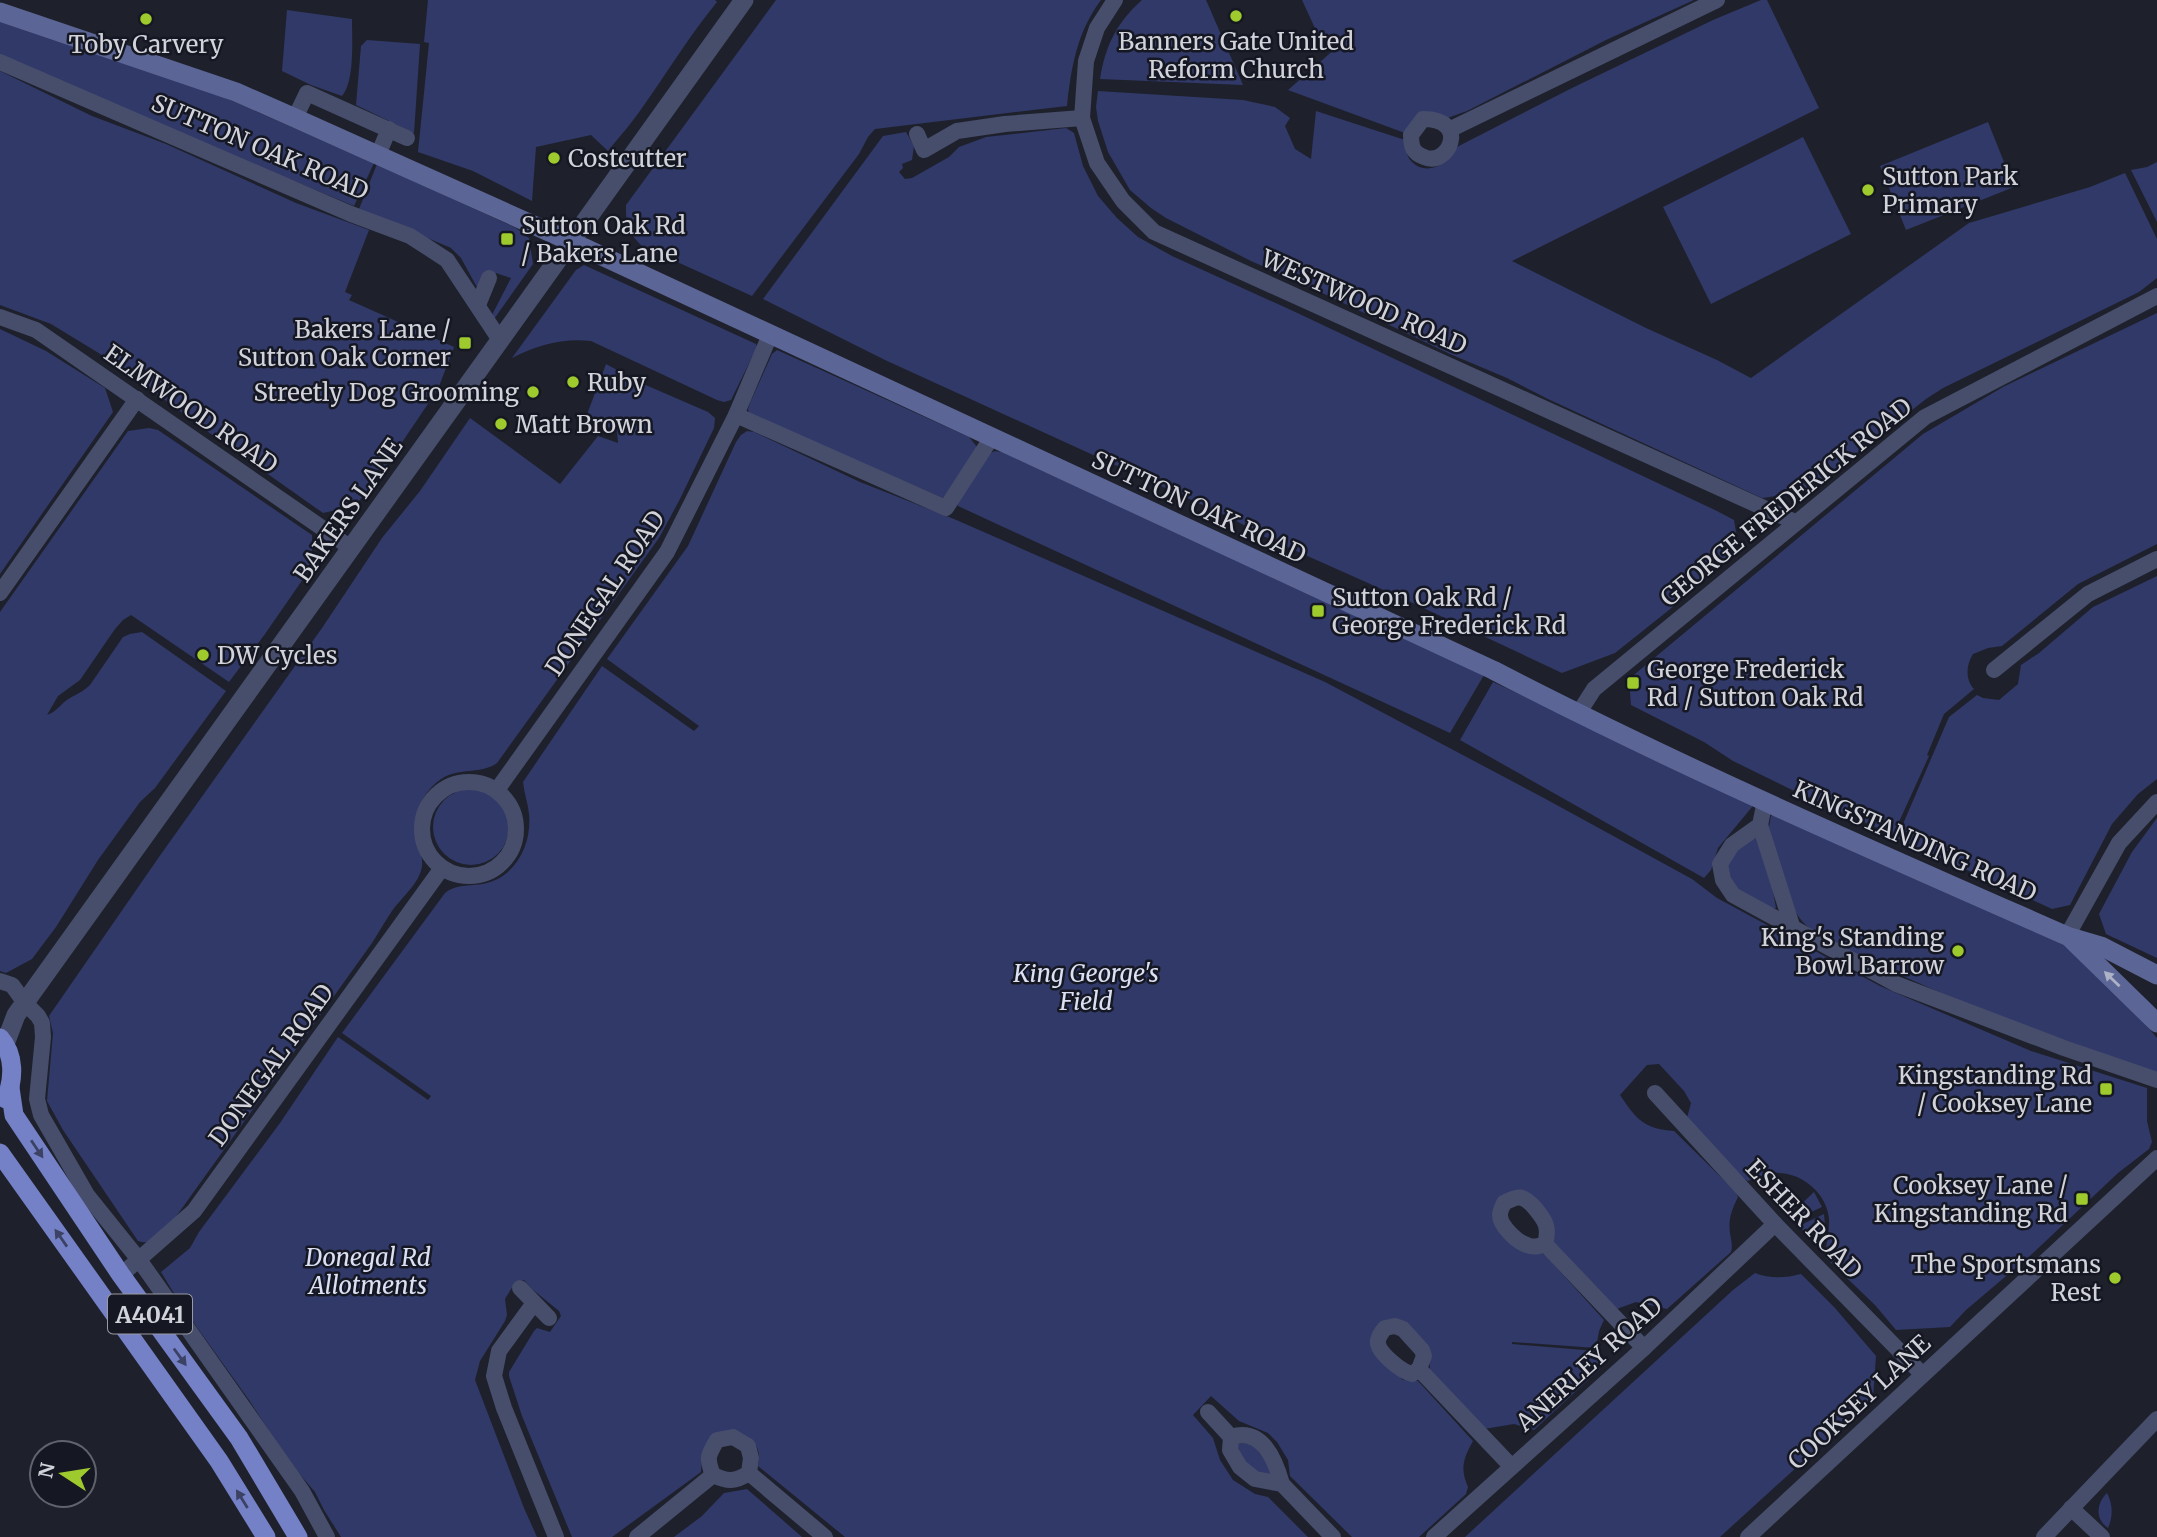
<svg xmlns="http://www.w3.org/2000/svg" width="2157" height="1537" font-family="Merriweather,serif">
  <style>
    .green { fill: #313968 }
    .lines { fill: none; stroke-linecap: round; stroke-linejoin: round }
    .minor { stroke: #474e6c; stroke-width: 16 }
    .tertiary { stroke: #474e6c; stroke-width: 19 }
    .secondary { stroke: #5c6696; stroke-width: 19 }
    .trunk { stroke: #7481c6; stroke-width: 19 }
    .oneway { fill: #aeb2c6 }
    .oneway2 { fill: #3b4264 }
    .poi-dot { fill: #9eca2e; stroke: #151822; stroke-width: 2.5 }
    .labels { text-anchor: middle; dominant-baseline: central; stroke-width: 5; stroke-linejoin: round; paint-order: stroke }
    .shield { fill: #151822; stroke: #999aa3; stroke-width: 2 }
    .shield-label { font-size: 23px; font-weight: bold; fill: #d1d2da }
    .poi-label { font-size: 24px; fill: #d1d2da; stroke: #151822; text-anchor: start }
    .street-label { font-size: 24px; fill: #d1d2da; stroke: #151822 }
    .park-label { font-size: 24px; font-style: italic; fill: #dbe0f4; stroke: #151822 }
  </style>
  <rect width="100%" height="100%" fill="#1e212c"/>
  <g class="green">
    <path d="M428 0H715L717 2C689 36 667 73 642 108 632 123 619 137 608 151L591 135 536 147 532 201 473 171 418 152 429 43 424 42Z"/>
    <path d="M776 0H1101C1077 32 1071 68 1067 106L875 129 868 137 859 154 752 296 642 246C627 231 626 226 626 205Z"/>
    <path d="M1142 0H1206L1243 85 1100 79C1105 46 1117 22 1142 0Z"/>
    <polygon points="1302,0 1694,0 1606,40 1467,111 1405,133 1288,90 1344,41 1325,50"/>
    <path d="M1761 0H1767L1819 108 1512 261 1646 328 1717 360 1751 378 1969 223 2090 187 2125 173 2157 239V278L2139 292 1943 388 1926 399 1807 492 1762 498 1548 399 1507 378 1450 354 1314 289 1251 261 1166 218 1151 208 1130 190 1108 152 1098 121 1096 107 1098 91 1243 100 1275 107 1290 118 1285 126 1295 149 1311 159 1316 111 1405 140C1406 148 1406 156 1412 162 1426 176 1448 165 1453 149L1572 88 1713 20Z"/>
    <path d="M287 10 352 19C352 39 355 81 342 96L311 85 282 71Z"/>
    <polygon points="0,20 212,92 374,163 354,206 136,115 0,55"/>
    <polygon points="367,40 420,44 414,133 356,105 361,46"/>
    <polygon points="0,71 92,116 166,144 296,203 369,230 345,292 352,295 349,300 454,347 438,389 384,469 355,506 323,513 211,434 115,363 51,324 0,305"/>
    <polygon points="1988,122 2014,187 1906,230 1880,166"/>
    <polygon points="1066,128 1074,133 1083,166 1098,196 1117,218 1138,237 1172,256 1291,310 1717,511 1734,520 1739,550 1669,610 1615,653 1562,673 1415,604 1263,536 1231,518 885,360 763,299 883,136 906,132 914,146 912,160 902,164 903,168 899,172 905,179 912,178 949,157 959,147 986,137"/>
    <polygon points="1803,137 1851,234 1711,304 1663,207"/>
    <polygon points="2157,162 2157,222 2131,170 2147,167"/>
    <polygon points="377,164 516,228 529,238 533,264 494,319 492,317 493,313 511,278 496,273 490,286 478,289 461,258 451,248 359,209"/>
    <path d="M584 265 756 344 757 347 731 400 724 402 717 400 591 341C562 338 538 345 512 358L576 270Z"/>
    <path d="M2157 313V544L2078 584 2002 646 1988 648 1973 654C1966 665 1965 679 1974 689L1944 714 1927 755 1929 756 1893 835 1788 788 1733 761 1704 742 1631 705 1629 679 1923 434 2003 387Z"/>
    <polygon points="0,329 46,351 97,383 105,388 113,412 0,574"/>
    <polygon points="777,350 969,437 977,447 975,455 943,498 749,414 748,409 750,403 772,354"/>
    <path d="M606 364 641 383 708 412 715 418 714 428 680 499 659 538 497 763C479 776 458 765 437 782 417 799 413 821 419 845 420 852 423 859 422 866 420 883 401 898 392 911 385 921 379 932 372 943L165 1232C156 1239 150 1245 138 1241L63 1130 47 1101 53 1033 49 1016 51 1013 159 857 322 628 382 538 420 491 470 418 560 484 598 436 618 443 617 431 586 417Z"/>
    <path d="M149 428 158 430 312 535V566L265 634 229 682 131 615 123 620 115 629 80 680 58 696 47 715C57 712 61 703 70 698 77 694 84 691 90 685L123 637 130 634 142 632 226 691 155 788 140 802 98 860 56 927 32 959 6 973 0 971V612L128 431Z"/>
    <path d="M747 431 754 432 860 482 954 519 1325 682 1542 797 1692 879 1717 898 1880 986 2031 1051 2147 1088V1121L2152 1142 2149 1149 2118 1173 2032 1254 1966 1310 1950 1327 1896 1330 1875 1305 1826 1258C1825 1245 1830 1232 1829 1219 1827 1193 1801 1171 1774 1173 1765 1174 1756 1178 1748 1181L1739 1176 1687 1118 1691 1103 1684 1091 1659 1064 1647 1065 1620 1095C1636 1119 1644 1129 1674 1131L1736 1192 1738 1197C1732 1209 1728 1219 1730 1233 1731 1240 1733 1245 1731 1252L1667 1309 1636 1302 1614 1310 1555 1245 1524 1194 1497 1214 1548 1258 1604 1320 1599 1331 1596 1348 1512 1342V1344L1596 1351 1600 1369 1534 1430 1514 1424 1484 1429 1430 1370 1429 1355 1386 1323 1382 1360 1403 1380 1418 1381 1473 1441C1463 1459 1460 1469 1468 1487L1466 1494 1419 1537H1352L1290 1476 1288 1460 1277 1442 1268 1433 1239 1421 1211 1396 1193 1415 1213 1438 1220 1460 1233 1480 1255 1494 1268 1497 1308 1537H845L758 1466C762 1450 755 1439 740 1433L707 1443 702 1454 701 1472 612 1537H572L522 1416 509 1376V1372L534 1331 537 1328 550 1332 561 1316 559 1311 532 1289 524 1280 516 1281 505 1299 507 1315 505 1321 480 1361 475 1380 524 1508 537 1537H341L324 1510 315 1492 290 1463 249 1400 181 1305 161 1272 190 1248 199 1232 280 1123 338 1037 428 1100 431 1096 342 1033 445 893C458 883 471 887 487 883 517 875 532 843 529 814 528 803 524 793 523 782L602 666 694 731 699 726 607 659 688 546 736 442 741 435Z"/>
    <polygon points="995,451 1002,452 1484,675 1450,733 958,506 958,495 986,455"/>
    <polygon points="2157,576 2157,779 2138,794 2112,824 2070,905 2052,909 1897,838 1949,717 1977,695 1983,698 1999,700 2018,684 2021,665 2039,653 2093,607"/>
    <polygon points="1493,682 1755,801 1752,807 1718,848 1711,870 1704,878 1460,740"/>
    <circle cx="471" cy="827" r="38"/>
    <path d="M1775 813 2062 943 2107 978 2157 1038V1073C2057 1037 1956 1004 1861 956 1842 946 1817 938 1802 921 1783 899 1777 855 1769 827L1771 816Z"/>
    <polygon points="2157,818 2157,958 2106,934 2099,914 2132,852"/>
    <polygon points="1755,836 1759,839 1772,886 1776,908 1772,909 1730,885 1727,859"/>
    <polygon points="1814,1192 1822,1207 1794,1220 1789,1216"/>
    <polygon points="1824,1214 1825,1226 1820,1246 1800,1227 1803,1224"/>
    <path d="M1755 1273C1770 1279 1786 1278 1801 1274L1835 1308 1876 1356 1873 1398 1848 1417 1832 1435 1720 1537H1465L1733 1290Z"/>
    <path d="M1239 1443 1252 1444 1270 1465 1271 1476C1251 1477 1243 1461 1237 1445Z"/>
    <polygon points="747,1489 802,1537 674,1537 702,1516 724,1493"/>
    <path d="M2107 1493C2113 1504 2113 1517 2108 1528 2095 1519 2096 1504 2107 1493Z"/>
  </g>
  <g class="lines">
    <g class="minor">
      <polyline points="1115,0 1097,28 1086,61 1082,118 1097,163 1123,201 1154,232 1795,522"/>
      <polyline points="0,62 351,214 410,236 447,260 500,340"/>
      <polyline points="295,118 307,93 407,138"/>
      <path d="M1423 119C1471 119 1448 168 1424 157 1413 153 1411 147 1411 135Z"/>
      <polyline points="1451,129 1717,0"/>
      <polyline points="917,134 924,150 957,131 1005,124 1082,118"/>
      <polyline points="378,155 389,129"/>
      <polyline points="478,305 489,278"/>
      <polyline points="0,317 36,330 351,548"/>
      <polyline points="736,415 946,508 992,437"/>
      <polyline points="0,593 137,399"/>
      <polyline points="1994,670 2088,594 2157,559"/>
      <polyline points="1578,714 1594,689 1925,417 2157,296"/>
      <circle cx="469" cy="829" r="47"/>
      <polyline points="497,790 667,552 736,415 770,335"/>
      <polyline points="1765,801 1760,825 1732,845 1720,864 1723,880 1733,895 1896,984 2064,1048 2157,1080"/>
      <polyline points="1760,825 1793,929"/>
      <polyline points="2067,936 2119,843 2157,802"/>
      <polyline points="0,981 12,985 25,1003 38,1016 42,1023 43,1037 37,1099 41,1115 87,1195 140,1261 302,1491 327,1537"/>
      <polyline points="1655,1093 1775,1224 1922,1374"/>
      <path d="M1545 1244C1550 1227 1545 1220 1534 1207 1523 1195 1518 1195 1504 1203 1502 1207 1500 1211 1500 1215 1500 1226 1517 1242 1527 1245 1534 1248 1539 1246 1545 1244L1644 1348"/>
      <polyline points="121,1275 194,1211 442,868"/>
      <polyline points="520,1288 549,1318"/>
      <polyline points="534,1303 499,1351 494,1376 504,1408 556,1537"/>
      <path d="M1419 1369 1424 1356 1422 1350 1403 1329 1395 1326 1385 1328C1381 1333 1377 1338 1378 1344 1380 1354 1402 1372 1412 1374L1419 1369 1511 1466"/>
      <polyline points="1208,1412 1231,1437 1230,1450 1240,1467 1255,1479 1282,1484 1333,1537"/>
      <path d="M733 1437 748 1446 751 1458 749 1473C735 1482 728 1482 713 1475 706 1458 708 1455 717 1440Z"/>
      <path d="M1231 1437C1262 1427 1275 1459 1282 1484"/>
      <polyline points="749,1473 825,1537"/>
      <polyline points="2071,1508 2102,1537"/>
      <polyline points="637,1537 713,1475"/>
      <polyline points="1434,1537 1644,1348 1775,1224"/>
      <polyline points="1748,1537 2157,1158"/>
      <polyline points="2044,1537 2157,1419"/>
    </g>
    <polyline class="tertiary" points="5,1044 16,1015 744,0"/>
    <g class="secondary">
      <path d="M0 12 236 92 295 118 587 249 1493 670C1680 767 1874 851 2067 936L2101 946 2157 975"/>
      <polyline points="2071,939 2157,1023"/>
    </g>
    <g class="trunk">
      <path d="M0 1038C15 1055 14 1079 6 1099"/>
      <polyline points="10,1088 14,1115 121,1275 239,1438 298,1537"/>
      <polyline points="0,1153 219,1461 266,1537"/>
    </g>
  </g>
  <defs><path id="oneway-solid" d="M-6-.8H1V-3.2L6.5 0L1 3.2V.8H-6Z" transform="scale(1.75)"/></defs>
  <use class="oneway" href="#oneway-solid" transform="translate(2112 979) rotate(-136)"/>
  <g class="oneway2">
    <use href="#oneway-solid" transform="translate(37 1149) rotate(56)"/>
    <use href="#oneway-solid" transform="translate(61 1238) rotate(-125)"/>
    <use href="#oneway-solid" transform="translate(180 1357) rotate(54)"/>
    <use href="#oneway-solid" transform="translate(242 1499) rotate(-122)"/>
  </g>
  <g class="poi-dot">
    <circle cx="1236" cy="16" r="7"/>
    <circle cx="146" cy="19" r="7"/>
    <circle cx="554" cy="158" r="7"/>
    <circle cx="1868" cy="190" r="7"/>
    <rect x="500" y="232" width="14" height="14" rx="3.5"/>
    <rect x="458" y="336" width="14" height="14" rx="3.5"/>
    <circle cx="573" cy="382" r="7"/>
    <circle cx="533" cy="392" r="7"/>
    <circle cx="501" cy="424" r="7"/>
    <rect x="1311" y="604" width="14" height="14" rx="3.5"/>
    <circle cx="203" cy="655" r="7"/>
    <rect x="1626" y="676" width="14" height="14" rx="3.5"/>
    <circle cx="1958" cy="951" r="7"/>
    <rect x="2099" y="1082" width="14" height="14" rx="3.5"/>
    <rect x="2075" y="1192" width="14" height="14" rx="3.5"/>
    <circle cx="2115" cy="1278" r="7"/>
  </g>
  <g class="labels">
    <rect class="shield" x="108" y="1294.5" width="84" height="39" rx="5"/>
    <g class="shield-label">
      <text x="150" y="1314">A4041</text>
    </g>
    <g class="poi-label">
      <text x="1236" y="41" text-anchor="middle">Banners Gate United<tspan x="1236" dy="28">Reform Church</tspan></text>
      <text x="146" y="44" text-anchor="middle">Toby Carvery</text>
      <text x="568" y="158">Costcutter</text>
      <text x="1882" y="176">Sutton Park<tspan x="1882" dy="28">Primary</tspan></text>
      <text x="521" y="225">Sutton Oak Rd<tspan x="521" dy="28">/ Bakers Lane</tspan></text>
      <text x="451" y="329" text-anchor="end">Bakers Lane /<tspan x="451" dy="28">Sutton Oak Corner</tspan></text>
      <text x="587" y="382">Ruby</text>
      <text x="519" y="392" text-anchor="end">Streetly Dog Grooming</text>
      <text x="515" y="424">Matt Brown</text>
      <text x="1332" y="597">Sutton Oak Rd /<tspan x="1332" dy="28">George Frederick Rd</tspan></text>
      <text x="217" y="655">DW Cycles</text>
      <text x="1647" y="669">George Frederick<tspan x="1647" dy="28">Rd / Sutton Oak Rd</tspan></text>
      <text x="1944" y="937" text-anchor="end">King's Standing<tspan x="1944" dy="28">Bowl Barrow</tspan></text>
      <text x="2092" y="1075" text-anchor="end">Kingstanding Rd<tspan x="2092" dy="28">/ Cooksey Lane</tspan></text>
      <text x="2068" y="1185" text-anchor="end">Cooksey Lane /<tspan x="2068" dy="28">Kingstanding Rd</tspan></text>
      <text x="2101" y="1264" text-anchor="end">The Sportsmans<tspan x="2101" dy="28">Rest</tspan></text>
    </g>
    <g class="street-label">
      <text transform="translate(260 147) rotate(23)">SUTTON OAK ROAD</text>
      <text transform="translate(1364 302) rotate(24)">WESTWOOD ROAD</text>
      <text transform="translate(191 409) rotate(35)">ELMWOOD ROAD</text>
      <text transform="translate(1786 502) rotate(-39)">GEORGE FREDERICK ROAD</text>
      <text transform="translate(1199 507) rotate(25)">SUTTON OAK ROAD</text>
      <text transform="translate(348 510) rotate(-55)">BAKERS LANE</text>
      <text transform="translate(605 593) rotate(-56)">DONEGAL ROAD</text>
      <text transform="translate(1915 841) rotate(24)">KINGSTANDING ROAD</text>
      <text transform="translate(271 1065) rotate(-54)">DONEGAL ROAD</text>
      <text transform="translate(1804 1219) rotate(46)">ESHER ROAD</text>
      <text transform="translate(1589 1364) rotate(-42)">ANERLEY ROAD</text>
      <text transform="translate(1859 1402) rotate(-43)">COOKSEY LANE</text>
    </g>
    <g class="park-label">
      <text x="1086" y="973">King George's<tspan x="1086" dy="28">Field</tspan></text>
      <text x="368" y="1257">Donegal Rd<tspan x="368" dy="28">Allotments</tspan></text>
    </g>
  </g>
  <g transform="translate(63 1474) rotate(282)"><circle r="33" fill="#151822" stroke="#60626c" stroke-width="2"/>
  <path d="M0-5L12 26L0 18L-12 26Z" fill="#9eca2e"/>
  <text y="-10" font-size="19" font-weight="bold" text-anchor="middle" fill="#d1d2da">N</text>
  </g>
</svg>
